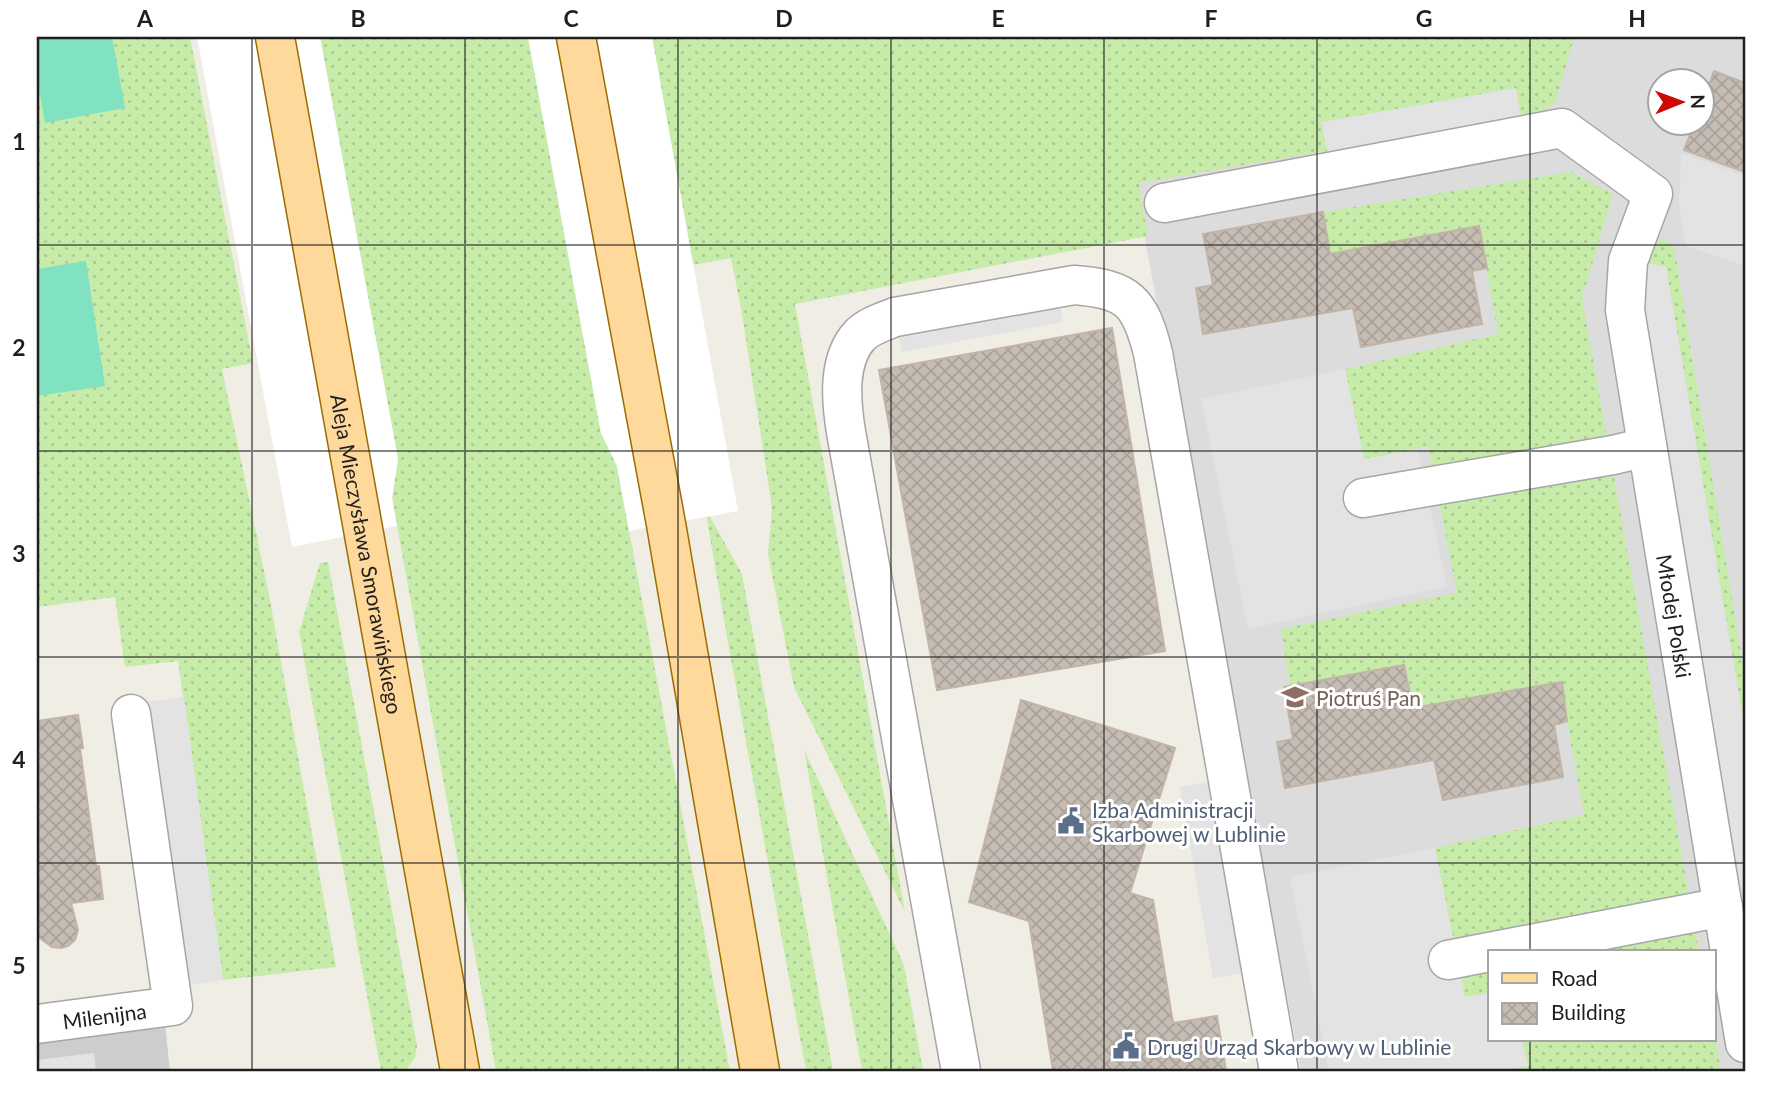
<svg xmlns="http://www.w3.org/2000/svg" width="1782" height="1108" font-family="Lato,sans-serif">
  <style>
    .residential { fill: #dddcdc; fill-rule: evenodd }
    .religious { fill: #cdcdcd }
    .grass { fill: url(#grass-dots) }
    .pitch { fill: #80e2c0 }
    .parking { fill: #e3e3e3 }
    .pier { fill: #fff }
    .building { fill: url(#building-cross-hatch); stroke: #c2b4a7; stroke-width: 2 }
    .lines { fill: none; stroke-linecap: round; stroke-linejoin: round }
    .minor-casing { stroke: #a6a6a6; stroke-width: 41 }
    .major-casing { stroke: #9a6d00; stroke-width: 41 }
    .minor { stroke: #fff; stroke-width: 38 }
    .major { stroke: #ffd89b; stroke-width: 38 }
    .grid { fill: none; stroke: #1f1f1f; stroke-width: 2; stroke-opacity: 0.55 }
    .labels { text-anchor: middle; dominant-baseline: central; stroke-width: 6; stroke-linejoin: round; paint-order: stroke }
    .street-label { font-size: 21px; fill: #1f1f1f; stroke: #fff }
    .education-label { font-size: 21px; fill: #785e54; stroke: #fff; text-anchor: start }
    .service-label { font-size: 21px; fill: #4e5e75; stroke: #fff; text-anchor: start }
    .neatline { fill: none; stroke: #1f1f1f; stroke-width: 2.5 }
    .grid-label { font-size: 23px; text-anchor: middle; font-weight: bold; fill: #1f1f1f }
  </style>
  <defs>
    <pattern id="grass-dots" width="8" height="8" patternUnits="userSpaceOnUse" patternTransform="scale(1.75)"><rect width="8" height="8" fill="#c7eca9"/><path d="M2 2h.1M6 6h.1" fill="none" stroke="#aaca91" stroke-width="1.8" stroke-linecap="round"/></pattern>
    <pattern id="building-cross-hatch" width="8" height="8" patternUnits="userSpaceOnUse" patternTransform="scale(1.75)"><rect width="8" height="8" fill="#c5bcb4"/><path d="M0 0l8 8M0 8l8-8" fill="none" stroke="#a9a19a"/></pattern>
  </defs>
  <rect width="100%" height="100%" fill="#f0ede5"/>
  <path class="residential" d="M1564 37H1745V1071H1301L1145 240 1132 152ZM1660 80H1702V122H1660ZM1490 952H1714V1040H1490Z"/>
  <polygon class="religious" points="165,1024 170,1071 37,1071 37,1041"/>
  <g class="grass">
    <polygon points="37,37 190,37 253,363 222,369 269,595 336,967 223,980 178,661 125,667 115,597 37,607"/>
    <polygon points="320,37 528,37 601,433 617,466 730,1071 496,1071 392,498 398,459"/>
    <polygon points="652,37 1574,37 1556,101 1543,113 1521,117 1516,89 1322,123 1327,151 1139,183 1148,236 795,304 905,912 794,687 768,554 772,507 742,314 731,258 693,265"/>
    <polygon points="1571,172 1613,194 1582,298 1699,952 1490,952 1490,993 1465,998 1435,848 1584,815 1567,721 1562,683 1413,708 1290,686 1281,629 1457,593 1428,446 1364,460 1345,369 1498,334 1479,226 1330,254 1323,212"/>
    <polygon points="1662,238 1674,247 1745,678 1745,730 1666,268 1644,262 1652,247"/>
    <polygon points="705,508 742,574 833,1071 806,1071 727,637"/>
    <polygon points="328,562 417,1046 415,1058 405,1071 381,1071 299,632 320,563"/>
    <polygon points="804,749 904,965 923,1071 862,1071"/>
    <polygon points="1714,1033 1721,1071 1501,1071 1527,1066 1522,1040 1714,1040"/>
  </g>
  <g class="pitch">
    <polygon points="37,37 112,37 125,108 45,123 37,77"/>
    <polygon points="86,261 105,386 37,396 37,269"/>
  </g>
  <g class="parking">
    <polygon points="1516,88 1521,117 1327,151 1322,122"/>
    <polygon points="1681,153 1745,176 1745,266 1686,246 1679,203"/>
    <polygon points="1644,262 1666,267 1745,730 1745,910 1635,306"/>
    <polygon points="1060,306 1063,322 902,352 899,336"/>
    <polygon points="1345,369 1364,459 1418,449 1447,587 1248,629 1201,399"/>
    <polygon points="184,697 223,980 184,986 145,702"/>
    <polygon points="1210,781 1245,973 1213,978 1180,787"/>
    <polygon points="1435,848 1465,997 1490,993 1490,1040 1522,1040 1528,1066 1501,1071 1329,1071 1290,877"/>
    <polygon points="94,1053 96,1071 37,1071 37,1060"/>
  </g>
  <g class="pier">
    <polygon points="197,37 320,37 398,459 392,498 397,526 292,547"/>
    <polygon points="528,37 652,37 738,511 629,531 617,466 601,433"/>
  </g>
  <g class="building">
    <polygon points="1714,71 1745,83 1745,172 1684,150 1695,122 1702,122 1702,104"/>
    <polygon points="1323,212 1330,254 1479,226 1487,268 1472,271 1482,324 1361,347 1353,308 1203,334 1196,288 1213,285 1203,234"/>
    <polygon points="1112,328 1165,651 937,690 879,370"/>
    <polygon points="1404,665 1413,708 1562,682 1567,721 1554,725 1563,777 1443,800 1434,760 1285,788 1277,742 1293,739 1284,687"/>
    <polygon points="1021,700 1175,748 1130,893 1153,900 1173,1023 1217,1016 1226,1071 1053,1071 1029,921 969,902"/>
    <polygon points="78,715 83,748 80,748 96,866 99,866 103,899 71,903 78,930 75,940 68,946 61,948 52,947 37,936 37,721"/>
  </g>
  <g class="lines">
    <g class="minor-casing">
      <g id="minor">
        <path id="s1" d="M1164 203 1562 128 1653 194 1628 261 1625 310 1745 1043"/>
        <polyline points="1363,498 1613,455 1647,447"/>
        <polyline points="1448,960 1723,907"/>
        <path id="s2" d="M37 1024 173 1006 131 714"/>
        <path d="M961 1071 846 432C841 401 837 360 860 335 869 326 883 322 895 317L1074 285C1128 289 1140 301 1153 353L1279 1071"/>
      </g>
    </g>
    <g class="major-casing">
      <g id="major">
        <path id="s3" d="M275 37 460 1071"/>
        <polyline points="576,37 666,524 760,1071"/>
      </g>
    </g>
    <use href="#minor" class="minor"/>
    <use href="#major" class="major"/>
  </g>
  <path class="grid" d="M252 37V1071M465 37V1071M678 37V1071M891 37V1071M1104 37V1071M1317 37V1071M1530 37V952M37 245H1745M37 451H1745M37 657H1745M37 863H1745M1530 1040V1071"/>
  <defs>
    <g id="school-bare" transform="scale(2.1)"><path d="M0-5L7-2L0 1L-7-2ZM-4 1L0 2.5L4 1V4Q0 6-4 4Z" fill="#8d6e63" stroke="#fff" stroke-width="2.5" paint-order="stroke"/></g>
    <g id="civic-bare" transform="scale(2.1)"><path d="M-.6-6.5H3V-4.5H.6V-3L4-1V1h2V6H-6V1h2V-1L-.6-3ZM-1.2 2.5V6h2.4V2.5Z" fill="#5c6f8a" stroke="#fff" stroke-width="2.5" paint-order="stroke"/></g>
  </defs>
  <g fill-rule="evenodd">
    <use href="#school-bare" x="1295" y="697"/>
    <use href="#civic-bare" x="1071" y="821"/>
    <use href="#civic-bare" x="1126" y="1046"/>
  </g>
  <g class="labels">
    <g class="street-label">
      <text stroke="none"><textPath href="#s3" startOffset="525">Aleja Mieczysława Smorawińskiego</textPath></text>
      <text stroke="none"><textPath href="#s1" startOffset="948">Młodej Polski</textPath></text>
      <text stroke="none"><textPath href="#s2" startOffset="68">Milenijna</textPath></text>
    </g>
    <g class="education-label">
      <text x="1316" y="697">Piotruś Pan</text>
    </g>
    <g class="service-label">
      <text x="1092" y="809">Izba Administracji<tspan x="1092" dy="24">Skarbowej w Lublinie</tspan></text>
      <text x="1147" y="1046">Drugi Urząd Skarbowy w Lublinie</text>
    </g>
  </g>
  <rect width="1782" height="1108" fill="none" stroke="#ffffff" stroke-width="77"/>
  <rect x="1488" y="950" width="228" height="91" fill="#ffffff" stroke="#a5a5a5" stroke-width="2"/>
  <rect x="1502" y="973" width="35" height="10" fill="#ffd89b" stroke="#a5a5a5" stroke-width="2"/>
  <text x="1551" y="986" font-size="21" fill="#1f1f1f">Road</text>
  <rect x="1502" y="1003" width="35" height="21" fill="url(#building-cross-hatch)" stroke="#a5a5a5" stroke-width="2"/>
  <text x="1551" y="1020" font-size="21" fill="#1f1f1f">Building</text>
  <g transform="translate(1681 102) rotate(89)"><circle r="33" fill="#ffffff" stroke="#a5a5a5" stroke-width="2"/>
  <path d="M0-5L12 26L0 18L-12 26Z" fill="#ce0900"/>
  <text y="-10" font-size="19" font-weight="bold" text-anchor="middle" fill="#1f1f1f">N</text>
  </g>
  <rect x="38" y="38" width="1706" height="1032" class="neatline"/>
  <g class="grid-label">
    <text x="145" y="27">A</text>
    <text x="358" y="27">B</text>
    <text x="571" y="27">C</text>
    <text x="784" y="27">D</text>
    <text x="998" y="27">E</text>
    <text x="1211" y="27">F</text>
    <text x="1424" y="27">G</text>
    <text x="1637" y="27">H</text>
    <text x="19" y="150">1</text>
    <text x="19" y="356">2</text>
    <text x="19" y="562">3</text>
    <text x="19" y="768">4</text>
    <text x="19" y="974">5</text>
  </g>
</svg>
